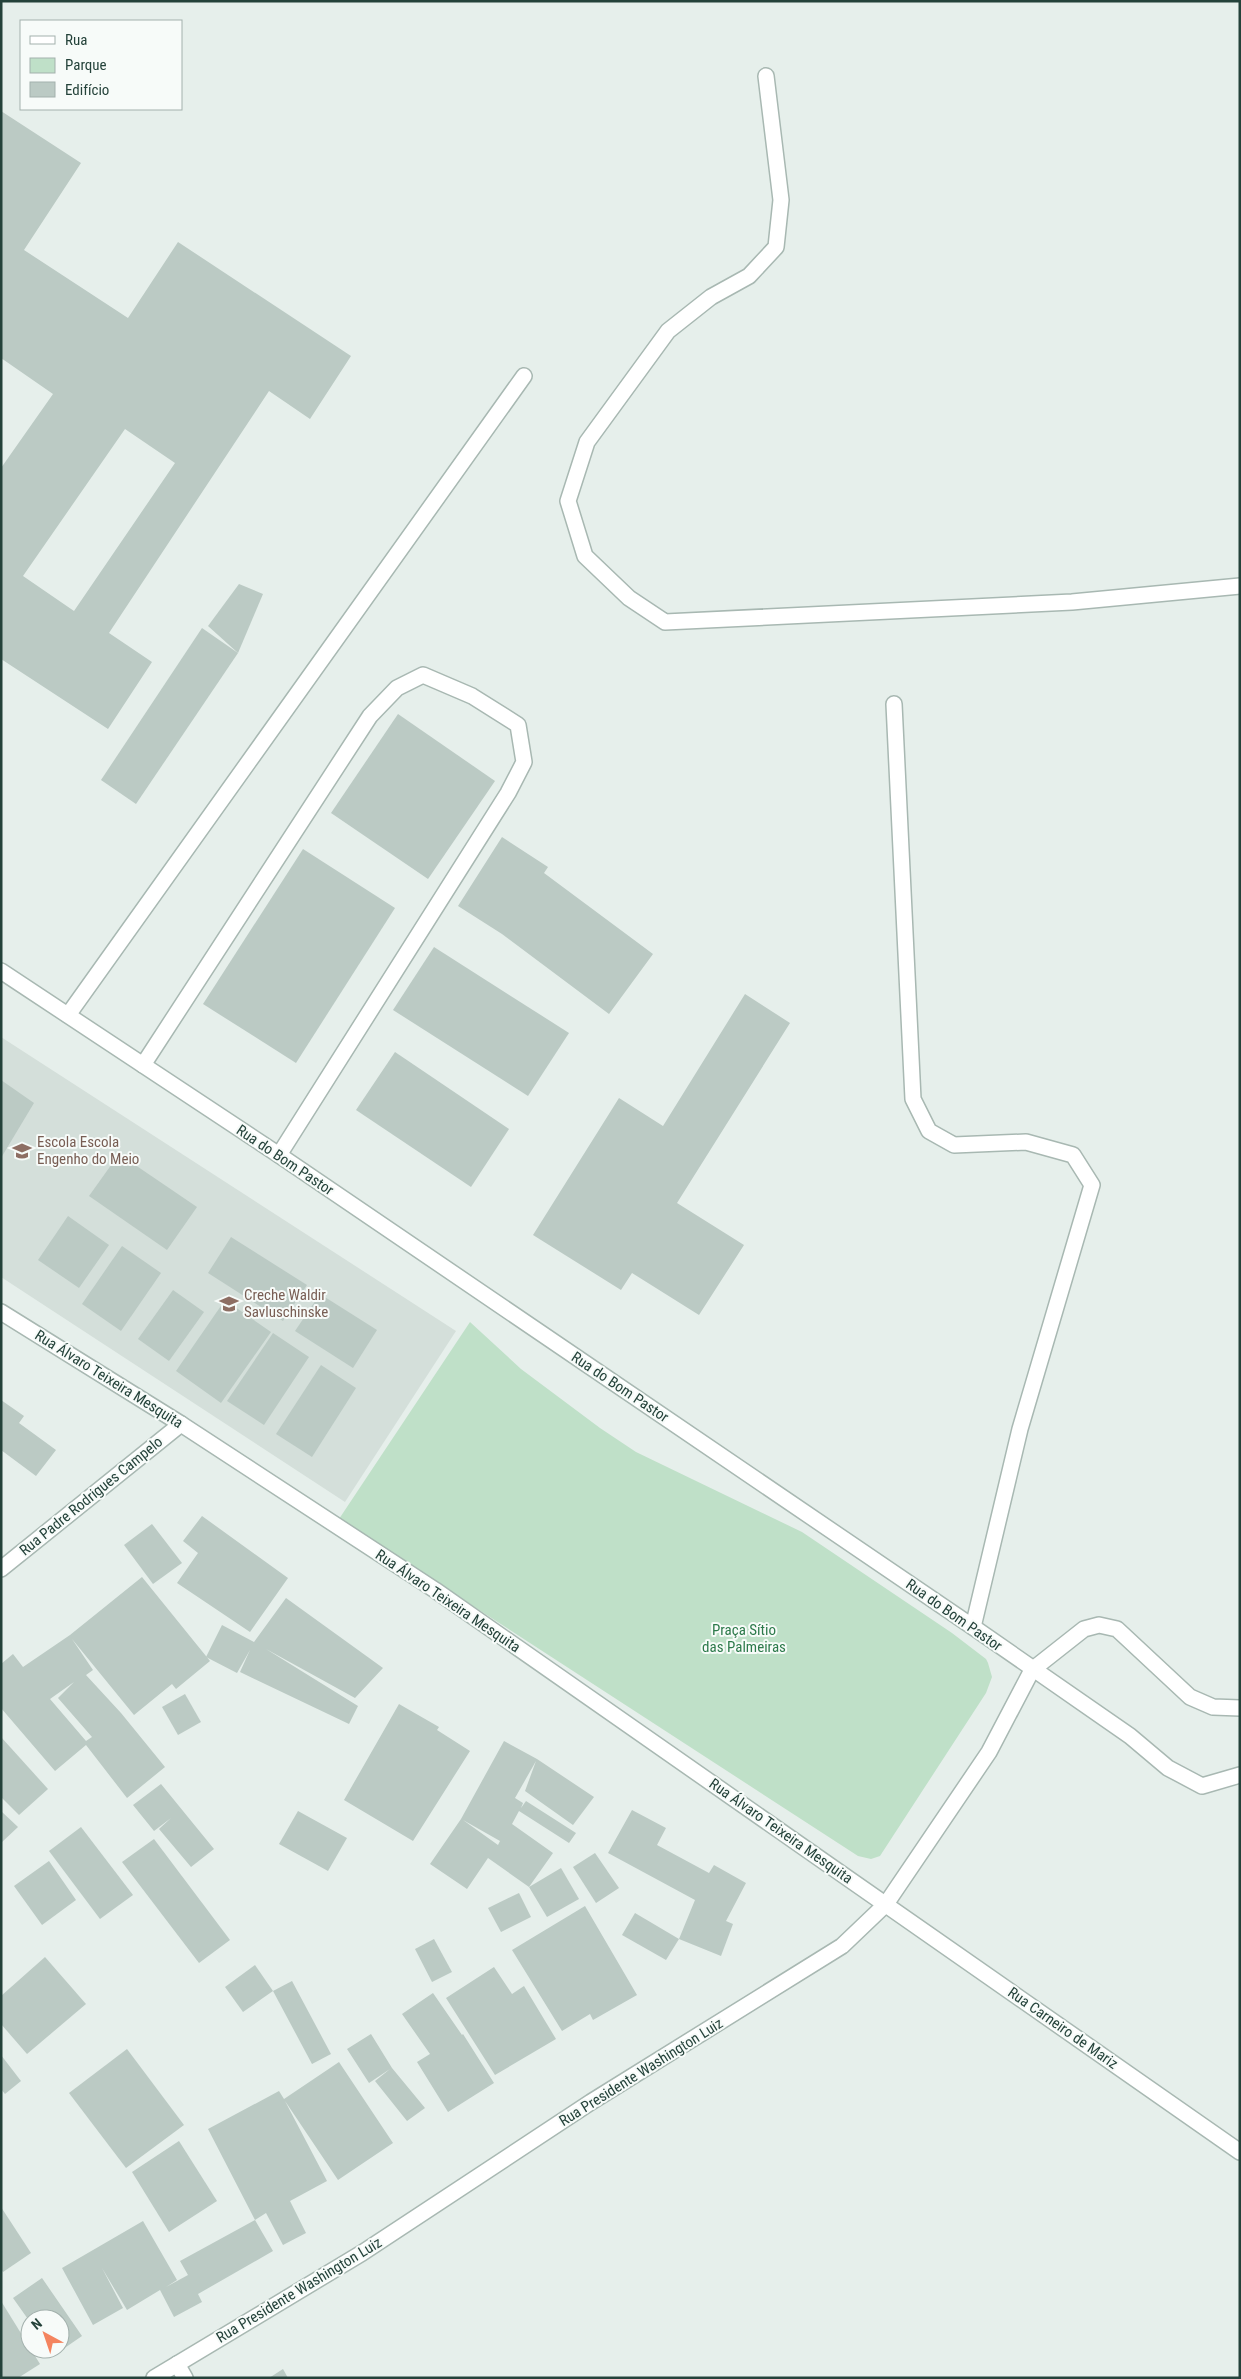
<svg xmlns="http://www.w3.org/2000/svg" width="1241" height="2379" font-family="'Roboto Condensed',sans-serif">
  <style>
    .built { fill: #d4dfda }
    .green { fill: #bfe0c8 }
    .building { fill: #bbcac4; fill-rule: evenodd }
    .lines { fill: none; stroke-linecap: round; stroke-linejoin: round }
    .service-casing { stroke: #a8b8b2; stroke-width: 18 }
    .minor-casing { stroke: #a8b8b2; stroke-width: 18 }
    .service { stroke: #fff; stroke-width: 15 }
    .minor { stroke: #fff; stroke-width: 15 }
    .labels { text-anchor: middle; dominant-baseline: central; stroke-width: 4; stroke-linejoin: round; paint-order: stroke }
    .education-label { font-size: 15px; fill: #785e54; stroke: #f7fbf9; text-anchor: start }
    .street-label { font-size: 15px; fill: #24423a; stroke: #f7fbf9 }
    .park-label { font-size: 15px; fill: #2d7a4b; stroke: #f7fbf9 }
  </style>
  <rect width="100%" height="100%" fill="#e6efeb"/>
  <polygon class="built" points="1,1037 456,1331 345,1502 1,1277"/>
  <polygon class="green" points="470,1322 521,1369 600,1428 636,1452 802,1532 952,1633 986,1659 988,1663 992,1677 986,1693 880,1856 871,1859 858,1856 339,1519"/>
  <g class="building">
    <path d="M1 111 81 163 24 250 128 318 178 242 351 356 310 419 269 391 109 633 152 662 108 729 1 659V468L53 394 1 358ZM125 429 175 463 74 611 23 576Z"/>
    <polygon points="239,584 263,594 238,653 208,626"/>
    <polygon points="202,628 238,653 136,804 101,780"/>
    <polygon points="398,714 495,781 428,879 331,813"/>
    <polygon points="502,837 548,867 544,873 653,954 609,1014 502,934 458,906"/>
    <polygon points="303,849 395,908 296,1063 203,1004"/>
    <polygon points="434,947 569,1033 528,1096 393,1010"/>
    <polygon points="745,994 790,1023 677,1203 744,1245 699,1315 632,1273 621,1290 533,1235 619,1098 663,1126"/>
    <polygon points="395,1052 509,1129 471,1187 356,1110"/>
    <polygon points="1,1080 34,1103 1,1158"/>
    <polygon points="119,1154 197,1207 167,1250 89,1196"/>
    <polygon points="68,1216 109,1245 79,1288 38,1260"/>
    <polygon points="231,1237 307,1285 283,1321 208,1273"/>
    <polygon points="122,1246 161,1273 121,1331 82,1304"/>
    <polygon points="173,1290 204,1312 169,1361 138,1339"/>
    <polygon points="320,1294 377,1330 353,1368 295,1331"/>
    <polygon points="225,1300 271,1332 221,1403 176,1371"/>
    <polygon points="273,1333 309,1357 264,1425 227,1401"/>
    <polygon points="321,1365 356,1388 312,1457 276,1434"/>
    <polygon points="1,1400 24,1416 19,1423 56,1450 36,1476 1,1450"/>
    <polygon points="202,1516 288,1578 250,1632 177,1583 198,1553 183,1541"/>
    <polygon points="152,1524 182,1563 153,1584 124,1545"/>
    <path d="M142 1577 210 1661 176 1689 172 1684 134 1715 72 1639 93 1670 86 1675 121 1713 165 1767 127 1798 86 1745 55 1771 1 1708V1664L13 1654 23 1667 70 1635ZM74 1682 58 1698 92 1737 86 1741 50 1699Z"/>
    <polygon points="286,1598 383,1668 355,1698 266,1649 358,1706 349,1724 240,1672 250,1650 237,1673 206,1657 222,1625 254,1642"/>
    <polygon points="185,1694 201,1722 178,1735 162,1707"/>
    <polygon points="399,1704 439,1727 437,1730 470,1751 413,1841 344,1800"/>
    <polygon points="1,1737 48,1789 19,1815 1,1797"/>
    <path d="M504 1741 537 1759 594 1797 573 1825 525 1791 536 1761 515 1798 523 1803 521 1808 526 1801 576 1833 569 1843 519 1811 512 1824 553 1853 529 1887 488 1858 467 1889 430 1864 461 1819ZM463 1820 500 1841 498 1845Z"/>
    <polygon points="161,1784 214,1849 191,1867 159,1829 171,1818 154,1831 133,1805"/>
    <polygon points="632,1810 666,1828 657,1845 709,1873 714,1865 746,1883 726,1921 733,1924 721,1956 679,1939 695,1900 608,1853"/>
    <polygon points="1,1811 18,1827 1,1843"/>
    <polygon points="298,1811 347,1838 328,1871 279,1844"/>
    <polygon points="81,1827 133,1895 100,1919 49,1851"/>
    <polygon points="154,1839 230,1940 199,1963 122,1862"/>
    <polygon points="595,1853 619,1888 596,1903 573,1867"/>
    <polygon points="49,1861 76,1900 42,1925 14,1886"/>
    <polygon points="561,1868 579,1899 547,1917 529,1887"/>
    <polygon points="519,1893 531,1917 501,1932 488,1908"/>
    <polygon points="585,1906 637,1995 593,2020 590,2014 562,2031 512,1950"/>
    <polygon points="635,1913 679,1939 666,1960 622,1935"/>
    <polygon points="434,1939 452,1972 432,1982 415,1949"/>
    <polygon points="45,1957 86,2004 27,2054 1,2024 1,1996"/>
    <polygon points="255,1965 273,1991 243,2012 225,1987"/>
    <polygon points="494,1967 512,1994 524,1986 556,2039 495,2075 446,1998"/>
    <polygon points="292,1981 331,2054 312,2064 273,1991"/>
    <polygon points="433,1993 462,2035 463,2034 494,2083 448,2112 417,2062 430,2054 402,2014"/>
    <polygon points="371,2034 392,2068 425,2108 407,2121 375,2081 390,2069 369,2083 347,2049"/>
    <polygon points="127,2049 184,2125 126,2168 69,2093"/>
    <polygon points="1,2055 21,2081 5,2094 1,2089"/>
    <polygon points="339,2062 393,2143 338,2180 285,2101 327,2181 290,2201 306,2233 283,2245 266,2213 255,2220 208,2129 279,2091 284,2099"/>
    <polygon points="179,2141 217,2201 169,2232 132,2172"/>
    <polygon points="1,2207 31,2253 3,2272 1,2269"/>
    <polygon points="255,2220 273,2251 198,2294 202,2302 174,2317 160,2290 127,2310 102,2268 123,2308 93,2325 62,2268 143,2221 177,2280 166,2287 188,2275 180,2261"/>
    <polygon points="42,2278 82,2336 53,2356 48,2349 60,2349 60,2319 30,2319 30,2322 13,2298"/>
    <polygon points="1,2301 40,2364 18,2378 1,2378"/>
    <polygon points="283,2369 288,2378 269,2378"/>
  </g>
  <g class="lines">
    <g class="service-casing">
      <g id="service">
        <polyline points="766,76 781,200 776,247 749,276 711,297 668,331 587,442 568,501 585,556 629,598 665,622 1072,602 1240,586"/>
        <polyline points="68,1015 524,376"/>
        <polyline points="143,1065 370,716 397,688 423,675 472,696 518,725 524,762 508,793 279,1155"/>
        <polyline points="177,2364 185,2378"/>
      </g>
    </g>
    <g class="minor-casing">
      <g id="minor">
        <polyline points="894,704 913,1099 929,1131 954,1145 1026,1142 1073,1155 1092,1185 1020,1429 973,1627"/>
        <polyline points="1,971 279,1155 973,1627 1130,1736 1168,1768 1202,1786 1240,1775"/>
        <polyline points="1,1312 181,1424 435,1590 1240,2152"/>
        <polyline points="1,1569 181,1424"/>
        <polyline points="154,2378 362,2253 591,2102 842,1946 886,1904 989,1752 1032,1670 1084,1629 1099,1625 1117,1629 1190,1697 1213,1707 1240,1708"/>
      </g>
    </g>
    <use href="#service" class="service"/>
    <use href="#minor" class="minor"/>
  </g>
  <defs>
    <g id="school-bare" transform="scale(1.5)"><path d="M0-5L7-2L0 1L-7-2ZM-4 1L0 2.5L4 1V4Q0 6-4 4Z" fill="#8d6e63" stroke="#f7fbf9" stroke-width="2.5" paint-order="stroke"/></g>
  </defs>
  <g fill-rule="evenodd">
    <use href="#school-bare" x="22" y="1151"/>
    <use href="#school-bare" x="229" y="1304"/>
  </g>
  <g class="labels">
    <g class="education-label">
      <text x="37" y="1142">Escola Escola<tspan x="37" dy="17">Engenho do Meio</tspan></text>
      <text x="244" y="1295">Creche Waldir<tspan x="244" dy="17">Savluschinske</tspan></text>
    </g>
    <g class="street-label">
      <text transform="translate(285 1160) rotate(34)">Rua do Bom Pastor</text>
      <text transform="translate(109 1379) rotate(32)">Rua Álvaro Teixeira Mesquita</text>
      <text transform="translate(620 1387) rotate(34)">Rua do Bom Pastor</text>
      <text transform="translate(91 1496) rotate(-39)">Rua Padre Rodrigues Campelo</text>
      <text transform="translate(448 1601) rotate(34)">Rua Álvaro Teixeira Mesquita</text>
      <text transform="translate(954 1615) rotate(35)">Rua do Bom Pastor</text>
      <text transform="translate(781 1831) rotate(35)">Rua Álvaro Teixeira Mesquita</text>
      <text transform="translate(1063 2028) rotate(35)">Rua Carneiro de Mariz</text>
      <text transform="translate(641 2072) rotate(-32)">Rua Presidente Washington Luiz</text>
      <text transform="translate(299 2290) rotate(-31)">Rua Presidente Washington Luiz</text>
    </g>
    <g class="park-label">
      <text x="744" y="1630">Praça Sítio<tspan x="744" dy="17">das Palmeiras</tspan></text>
    </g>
  </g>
  <rect width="1241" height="2379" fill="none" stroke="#24423a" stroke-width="5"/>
  <rect x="20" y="20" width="162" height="90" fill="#f7fbf9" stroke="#a3b1ad"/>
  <rect x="30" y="36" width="25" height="8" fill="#ffffff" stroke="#a3b1ad"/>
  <text x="65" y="45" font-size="15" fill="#24423a">Rua</text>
  <rect x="30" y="58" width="25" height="15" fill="#bfe0c8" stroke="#a3b1ad"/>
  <text x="65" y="70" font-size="15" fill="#24423a">Parque</text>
  <rect x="30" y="82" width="25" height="15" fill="#bbcac4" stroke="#a3b1ad"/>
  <text x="65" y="95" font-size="15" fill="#24423a">Edifício</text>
  <g transform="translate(45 2334) rotate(320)"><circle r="24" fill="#f7fbf9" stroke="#a3b1ad"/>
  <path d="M0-4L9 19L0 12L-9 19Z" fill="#f4845f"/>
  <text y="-8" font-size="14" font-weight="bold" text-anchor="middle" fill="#24423a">N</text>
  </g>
</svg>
